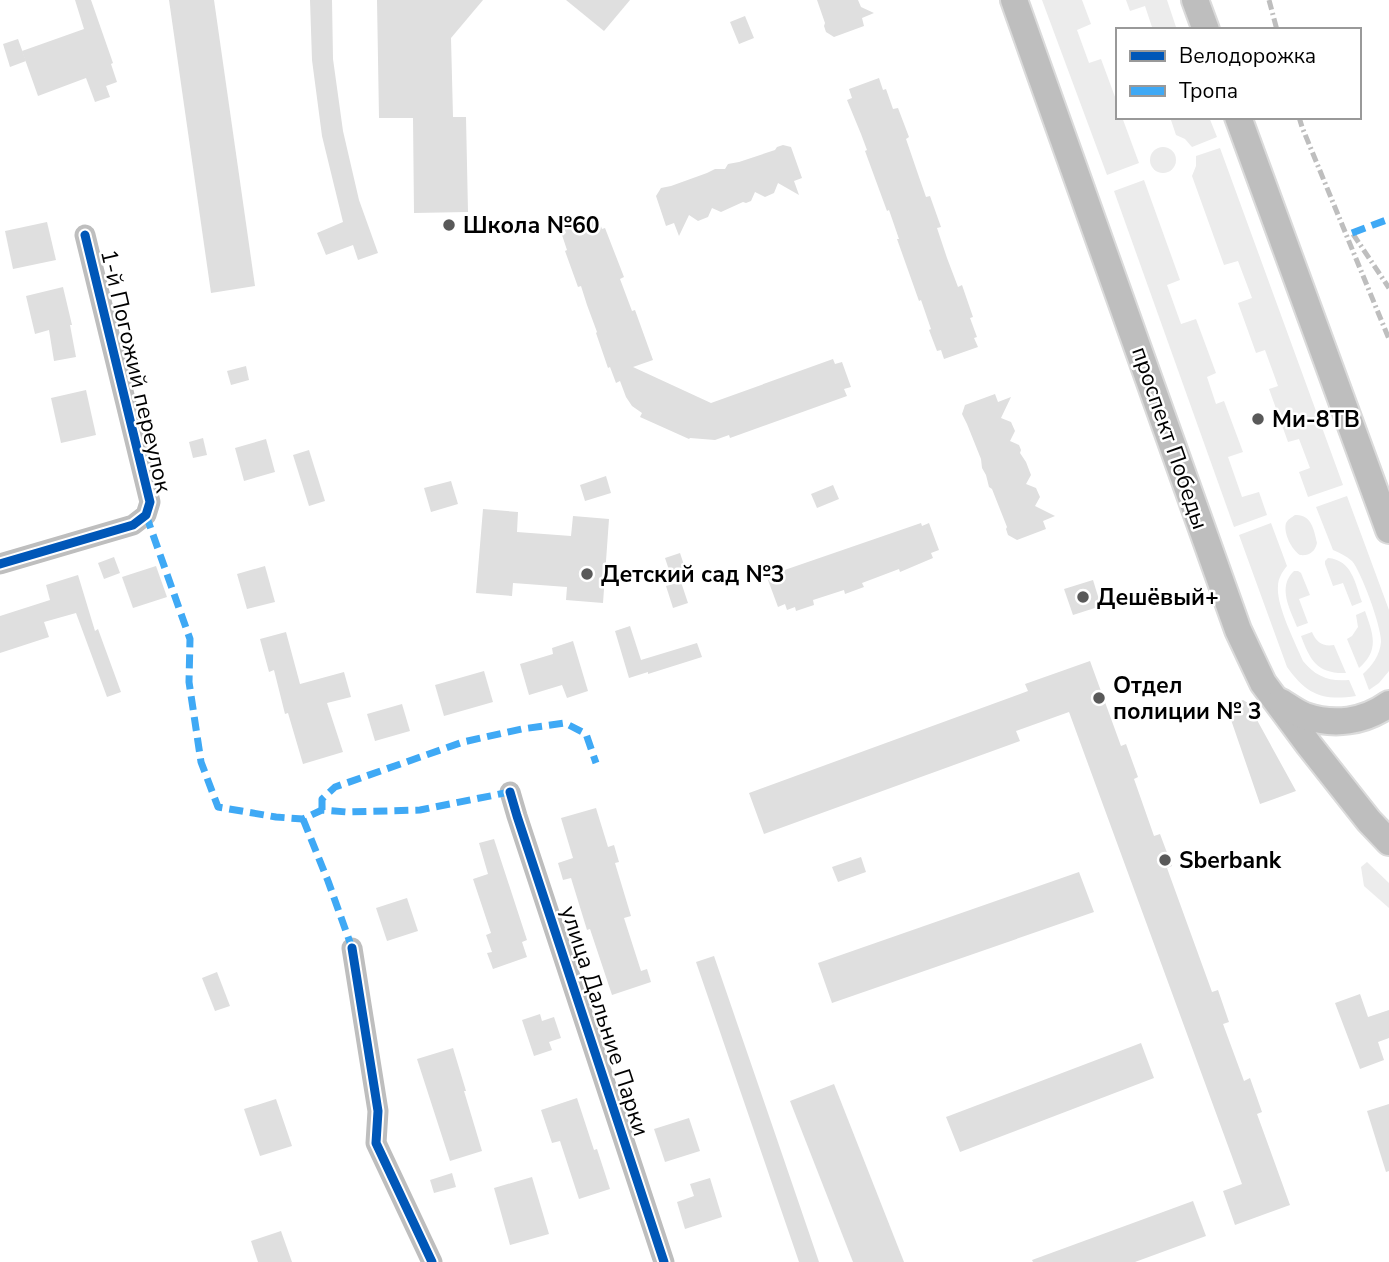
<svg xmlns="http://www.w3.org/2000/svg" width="1389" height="1262" font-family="'Nunito Sans',sans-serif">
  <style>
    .green { fill: #ececec }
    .building { fill: #dfdfdf }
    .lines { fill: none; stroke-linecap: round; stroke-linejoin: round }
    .major-casing { stroke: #dbdbdb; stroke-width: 30 }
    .minor { stroke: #bebebe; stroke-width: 21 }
    .major { stroke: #bebebe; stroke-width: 26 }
    .rail { stroke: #bebebe; stroke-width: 5; stroke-dasharray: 10 3.5 2 3.5; stroke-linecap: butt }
    .quiet { stroke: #3fa9f5; stroke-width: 7; stroke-dasharray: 14 7; stroke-linecap: butt }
    .cycleway-casing { stroke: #fff; stroke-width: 13 }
    .cycleway { stroke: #0057b8; stroke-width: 9 }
    .poi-dot { fill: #595959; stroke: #fff; stroke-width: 2.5 }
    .labels { text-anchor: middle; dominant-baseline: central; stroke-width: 5; stroke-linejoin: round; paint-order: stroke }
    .poi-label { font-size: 23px; font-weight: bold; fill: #000; stroke: #fff; text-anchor: start }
    .street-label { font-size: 23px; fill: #000; stroke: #fff }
  </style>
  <rect width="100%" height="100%" fill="#fff"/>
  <g class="green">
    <polygon points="1042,0 1082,0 1091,24 1077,30 1089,63 1101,59 1118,105 1118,117 1122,117 1139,163 1107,175"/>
    <polygon points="1126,0 1167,0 1177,30 1153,30 1145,6 1130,11"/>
    <polygon points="1170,117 1209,117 1217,137 1192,147 1185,139 1176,135"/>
    <circle cx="1163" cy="160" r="13"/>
    <polygon points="1220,148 1343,485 1308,497 1299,472 1310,468 1299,439 1288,442 1269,389 1278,386 1265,350 1256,353 1238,303 1252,298 1238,261 1224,265 1192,176 1196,166 1196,156"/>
    <polygon points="1144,180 1180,280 1167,285 1181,324 1196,319 1216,373 1207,377 1216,404 1224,401 1243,452 1228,457 1242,497 1259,492 1267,515 1234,527 1114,191"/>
    <path d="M1347 496 1389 610V671L1379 683 1369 690 1363 674C1372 666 1380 655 1381 642 1382 628 1361 571 1352 561 1346 556 1340 553 1333 550L1316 507Z"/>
    <path d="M1295 515C1311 514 1314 529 1317 543 1315 552 1309 556 1300 555 1292 550 1283 533 1286 523 1288 519 1291 518 1295 515Z"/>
    <path d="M1271 523 1287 566C1282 572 1278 579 1278 586 1276 605 1295 642 1303 661 1315 676 1329 682 1349 680L1356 696C1323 701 1307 695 1287 667L1239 535Z"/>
    <path d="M1328 558C1352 560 1355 583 1362 602L1352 606 1343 583 1333 586 1325 564V561Z"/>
    <path d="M1294 571H1298L1301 573 1310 595 1299 599 1308 623 1297 627C1290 609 1277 587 1294 571Z"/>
    <path d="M1365 611C1373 634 1380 650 1359 668L1347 639 1352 636 1358 627 1356 615Z"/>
    <path d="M1312 632C1316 642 1323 647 1334 645L1346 673C1317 674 1310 660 1301 636Z"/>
    <polygon points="1367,862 1389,883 1389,908 1364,886 1361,867"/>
  </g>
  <g class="building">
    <polygon points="75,0 91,0 113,63 111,64 117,82 106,86 110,97 95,102 86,78 38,96 22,51 84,29"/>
    <polygon points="169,0 214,0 255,286 211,293"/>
    <polygon points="310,0 332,0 333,59 343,131 359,200 378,253 358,260 353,245 326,255 317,233 343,222 322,136 312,60"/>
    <polygon points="377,0 483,0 451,38 453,117 466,117 468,212 414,213 413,118 379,118"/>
    <polygon points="566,0 630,0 604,31"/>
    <polygon points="817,0 858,0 861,7 874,13 862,18 864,26 834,37 826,32 824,26 825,23"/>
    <polygon points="745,16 754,38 739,44 730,22"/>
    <polygon points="18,39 26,61 10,67 3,44"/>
    <polygon points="879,78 883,90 886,89 893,109 898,108 909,137 906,139 919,177 926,197 930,196 941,227 937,228 947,258 958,287 962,285 973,317 970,318 977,337 974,338 978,347 944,359 941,350 937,351 929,330 931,329 921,300 919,301 897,239 899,239 889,210 887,211 865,151 867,150 861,134 847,100 852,98 849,89"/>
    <polygon points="783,145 791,147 802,178 794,181 799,195 778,183 774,193 765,197 755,192 751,201 746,203 743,202 721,212 712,208 708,217 698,221 689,215 679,236 674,223 666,226 656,196 661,188 671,186 707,173 715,169 725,169 728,164 739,162 775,150 777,147"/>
    <polygon points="592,215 595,223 599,221 602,229 605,228 624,277 620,279 632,311 635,310 653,360 633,367 711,403 833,359 835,364 842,362 851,387 844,389 847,396 730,438 729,435 715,440 690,438 689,439 640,417 642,413 632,406 626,397 620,381 616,383 610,367 608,368 596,333 597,332 587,305 581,286 578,287 565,251 567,250 562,235 566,233 563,225"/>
    <polygon points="47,222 56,260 13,269 5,231"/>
    <polygon points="63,287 72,325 70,325 76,357 54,361 49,330 35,334 26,296"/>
    <polygon points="246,366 249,380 231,385 227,371"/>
    <polygon points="86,390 96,435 61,443 51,398"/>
    <polygon points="995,394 998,402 1011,397 1001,418 1011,422 1015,431 1010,441 1019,445 1021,450 1020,453 1026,462 1031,475 1026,484 1036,488 1040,497 1035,506 1055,516 1043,521 1046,529 1017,540 1008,535 1006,529 1007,527 992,489 989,487 986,475 982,468 981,459 967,424 962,414 965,405"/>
    <polygon points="203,438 207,455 193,458 189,442"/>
    <polygon points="266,439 275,472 244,481 235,448"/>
    <polygon points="309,450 325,501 309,506 293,455"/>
    <polygon points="606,476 611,493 585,501 580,485"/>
    <polygon points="451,481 458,504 431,512 424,488"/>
    <polygon points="833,485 839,499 817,508 811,494"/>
    <polygon points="483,509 518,512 517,532 571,536 573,516 609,519 603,603 566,600 567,587 513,583 512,596 476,593"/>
    <polygon points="921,523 922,526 929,523 939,550 931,553 933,558 900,572 899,569 862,583 864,587 845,594 844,590 813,600 814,605 796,611 795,607 787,610 785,604 778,607 768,580 774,578 773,574"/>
    <polygon points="680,553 687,574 672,579 665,558"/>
    <polygon points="114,557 120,573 104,579 98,563"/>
    <polygon points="156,566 167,597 133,608 122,577"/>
    <polygon points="265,566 275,602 247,609 237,574"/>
    <polygon points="78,575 95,631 98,629 121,692 107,697 76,613 44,622 49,637 0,653 0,616 50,600 46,585"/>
    <polygon points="1093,580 1101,606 1073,615 1064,589"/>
    <polygon points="681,582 688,603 673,608 666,586"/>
    <polygon points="630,626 641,660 697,643 702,657 648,674 648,672 629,678 615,631"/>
    <polygon points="286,632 300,684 344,672 351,697 327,703 343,752 303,764 288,713 285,714 274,670 269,672 260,639"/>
    <polygon points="573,641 588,691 567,698 562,685 529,695 520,664 553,654 552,648"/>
    <polygon points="1090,661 1121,746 1126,744 1138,777 1134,779 1154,836 1160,834 1172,866 1167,868 1212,992 1218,990 1229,1022 1223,1024 1244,1081 1250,1078 1262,1112 1257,1114 1290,1205 1235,1225 1223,1191 1242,1184 1069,712 1016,731 1020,741 764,834 749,793 1028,691 1025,684"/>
    <polygon points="484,671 493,702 444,716 435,685"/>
    <polygon points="1243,700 1253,706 1261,719 1257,720 1296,791 1260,804 1229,714 1232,705"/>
    <polygon points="402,704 410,731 375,741 367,714"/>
    <polygon points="596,808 608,847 614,845 619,862 615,863 631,916 624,918 641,971 647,969 651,982 612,995 590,929 587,930 571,878 563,880 558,863 573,858 561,818"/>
    <polygon points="494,839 527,940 522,942 527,957 493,969 487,953 492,952 486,935 491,933 473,879 488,874 479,843"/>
    <polygon points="861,857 866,872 838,882 832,867"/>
    <polygon points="1079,872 1094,912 832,1003 818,963"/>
    <polygon points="407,898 418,931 387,941 376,908"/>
    <polygon points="714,956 769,1116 819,1262 799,1262 696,962"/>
    <polygon points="217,972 230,1006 215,1011 202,978"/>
    <polygon points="1360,994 1368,1017 1389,1010 1389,1038 1378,1042 1384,1060 1360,1069 1335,1003"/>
    <polygon points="540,1014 542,1021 554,1017 561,1038 549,1042 552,1050 534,1056 522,1020"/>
    <polygon points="1141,1043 1154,1078 960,1152 946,1117"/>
    <polygon points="453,1048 466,1091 464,1091 482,1151 450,1161 417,1059"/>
    <polygon points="834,1084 904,1262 853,1262 790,1101"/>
    <polygon points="577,1098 594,1150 597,1149 610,1189 579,1199 560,1141 552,1143 541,1110"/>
    <polygon points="276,1099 292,1146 260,1156 244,1109"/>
    <polygon points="1389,1104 1389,1171 1386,1172 1367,1111"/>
    <polygon points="689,1118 700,1151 665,1162 654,1129"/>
    <polygon points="452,1173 456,1187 434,1193 430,1180"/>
    <polygon points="532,1177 549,1234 510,1245 494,1188"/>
    <polygon points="710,1178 722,1217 685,1229 677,1202 694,1196 690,1184"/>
    <polygon points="1193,1201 1206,1236 1135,1262 1033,1262 1032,1260"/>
    <polygon points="281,1231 292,1262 258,1262 251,1241"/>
  </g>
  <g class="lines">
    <g class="major-casing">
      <g id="major">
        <polyline points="1014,0 1238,630 1263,683 1309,745 1369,821 1389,842"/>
        <polyline points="1195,0 1206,30"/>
        <polyline points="1238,117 1389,530"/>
        <path d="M1281 702C1289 707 1297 713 1305 716 1334 726 1364 722 1389 704"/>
      </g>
    </g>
    <g class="minor">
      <polyline points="0,564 133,525 146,515 150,502 85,235"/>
      <polyline points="510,792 517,816 664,1262"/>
      <polyline points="352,948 378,1111 376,1143 432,1262"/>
    </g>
    <use href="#major" class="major"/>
    <g class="rail">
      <polyline points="1269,0 1277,30"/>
      <polyline points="1299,117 1302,127 1389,339"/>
      <polyline points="1353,234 1389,288"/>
    </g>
    <g class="quiet">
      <polyline points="1352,233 1389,219"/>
      <polyline points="146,515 190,639 189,682 201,762 218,807 276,817 303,819 322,810 347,812 420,810 510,792"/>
      <polyline points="322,810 322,799 335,787 463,742 522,729 565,723 586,734 596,763"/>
      <polyline points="303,819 328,881 352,948"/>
    </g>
    <g class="cycleway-casing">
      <g id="cycleway">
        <polyline points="0,564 133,525 146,515 150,502 85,235"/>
        <polyline points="510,792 517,816 664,1262"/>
        <polyline points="352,948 378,1111 376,1143 432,1262"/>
      </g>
    </g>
    <use href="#cycleway" class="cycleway"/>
  </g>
  <g class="poi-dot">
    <circle cx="449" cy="225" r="7"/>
    <circle cx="1258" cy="419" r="7"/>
    <circle cx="587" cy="574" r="7"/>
    <circle cx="1083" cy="597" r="7"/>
    <circle cx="1099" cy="698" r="7"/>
    <circle cx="1165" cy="860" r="7"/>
  </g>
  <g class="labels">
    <g class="poi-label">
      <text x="463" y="225">Школа №60</text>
      <text x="1272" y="419">Ми-8ТВ</text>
      <text x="601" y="574">Детский сад №3</text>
      <text x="1097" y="597">Дешёвый+</text>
      <text x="1113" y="685">Отдел<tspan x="1113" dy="26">полиции № 3</tspan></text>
      <text x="1179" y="860">Sberbank</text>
    </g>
    <g class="street-label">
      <text transform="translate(136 371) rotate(77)">1-й Погожий переулок</text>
      <text transform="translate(1170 438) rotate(71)">проспект Победы</text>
      <text transform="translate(605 1021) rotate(72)">улица Дальние Парки</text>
    </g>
  </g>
  <rect x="1116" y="28" width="245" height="91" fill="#ffffff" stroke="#999999" stroke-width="2"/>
  <rect x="1130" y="51" width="35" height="10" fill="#0057b8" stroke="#999999" stroke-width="2"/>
  <text x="1179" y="63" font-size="21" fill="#000000">Велодорожка</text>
  <rect x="1130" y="86" width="35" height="10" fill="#3fa9f5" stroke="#999999" stroke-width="2"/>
  <text x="1179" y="98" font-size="21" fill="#000000">Тропа</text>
</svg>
